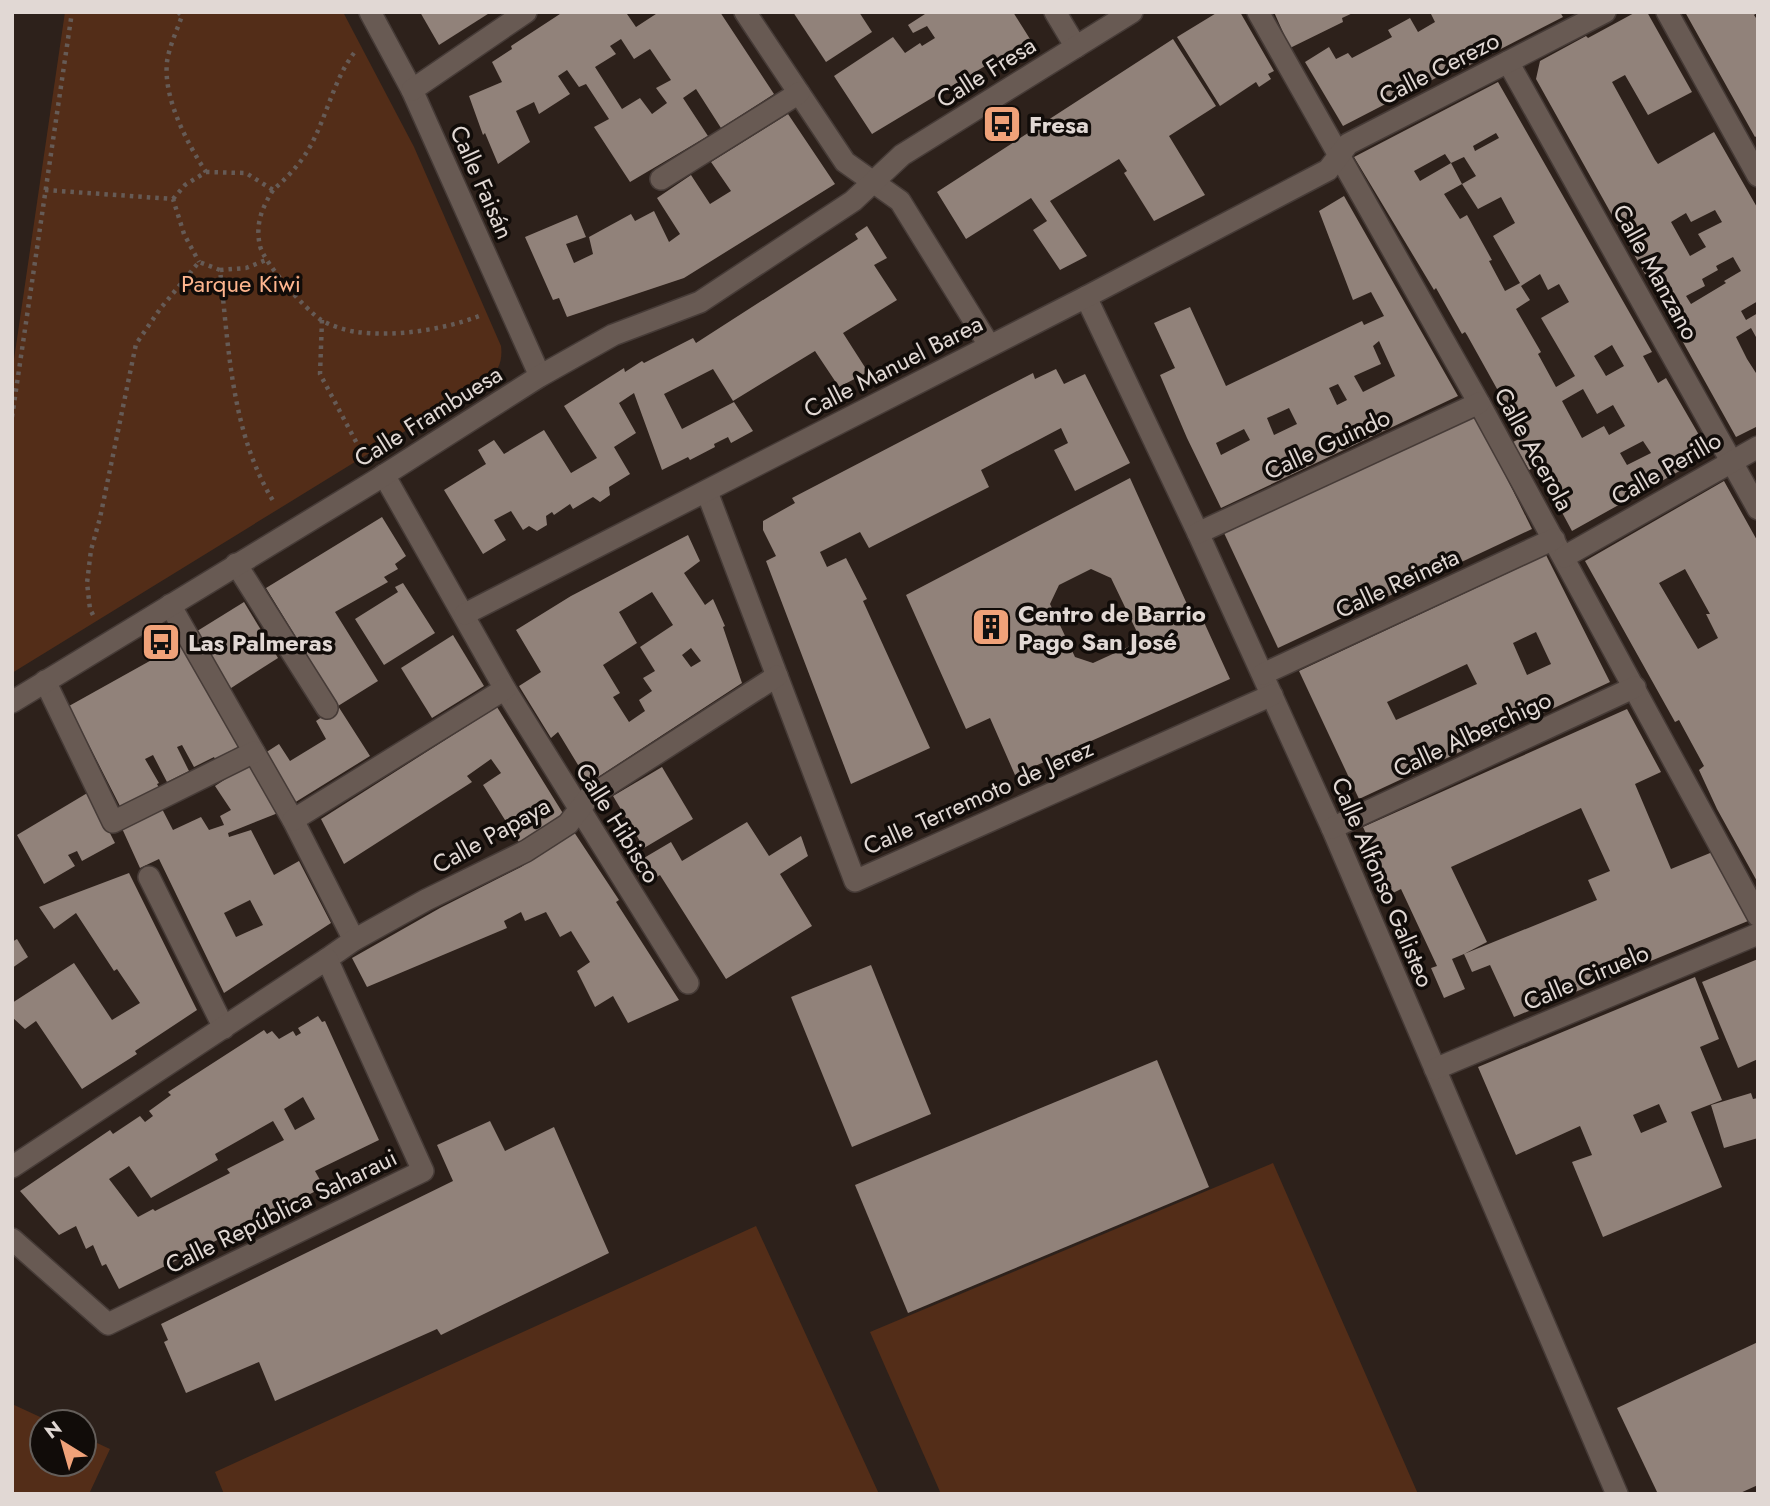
<svg xmlns="http://www.w3.org/2000/svg" width="1770" height="1506" font-family="Jost,sans-serif">
  <style>
    .green { fill: #532d18 }
    .building { fill: #91827a; fill-rule: evenodd }
    .lines { fill: none; stroke-linecap: round; stroke-linejoin: round }
    .street-casing { stroke: #463b37; stroke-width: 24 }
    .secondary-casing { stroke: #463b37; stroke-width: 24 }
    .path { stroke: #665b56; stroke-width: 4.5; stroke-dasharray: 3.5 5; stroke-linecap: butt }
    .street { stroke: #685a53; stroke-width: 21 }
    .secondary { stroke: #685a53; stroke-width: 21 }
    .labels { text-anchor: middle; dominant-baseline: central; stroke-width: 7; stroke-linejoin: round; paint-order: stroke }
    .street-label { font-size: 24px; fill: #e1d8d4; stroke: #110c09 }
    .poi-label { font-size: 24px; font-weight: bold; fill: #e1d8d4; stroke: #110c09; text-anchor: start }
    .park-label { font-size: 24px; fill: #feb58e; stroke: #110c09 }
  </style>
  <rect width="100%" height="100%" fill="#2d211b"/>
  <g class="green">
    <path d="M65 12H343L414 147 501 346C503 361 498 373 485 382L12 673V373Z"/>
    <polygon points="1273,1163 1418,1494 941,1494 870,1332"/>
    <polygon points="756,1226 879,1494 224,1494 215,1472"/>
    <polygon points="12,1404 51,1422 42,1422 42,1464 84,1464 84,1437 110,1449 89,1494 12,1494"/>
  </g>
  <g class="building">
    <polygon points="420,12 491,12 439,45"/>
    <path d="M563 12H630L627 14 636 27 659 12H720L774 94 721 128 696 89 683 98 708 136 630 182 594 127 609 119 586 84 579 87 567 70 558 76 570 94 539 114 534 102 516 111 530 142 498 164 485 133 483 135 469 96 502 82 492 62 512 49 511 46ZM621 39 634 59 650 49 671 80 656 88 667 103 652 114 640 98 622 109 595 67 616 54 610 46Z"/>
    <polygon points="793,12 859,12 872,32 826,62"/>
    <polygon points="924,12 1013,12 1030,39 872,134 834,76 893,37 905,53 920,43 922,46 935,38 927,26 913,33 908,25 925,14"/>
    <polygon points="1218,12 1240,12 1274,71 1268,74 1271,79 1259,87 1256,82 1220,106 1177,37"/>
    <polygon points="1274,12 1355,12 1342,18 1343,22 1290,48"/>
    <polygon points="1430,12 1560,12 1563,17 1462,69 1459,66 1343,126 1305,62 1329,47 1336,59 1348,53 1352,58 1392,37 1388,30 1410,18 1418,32 1435,22"/>
    <path d="M1636 12H1647L1692 92 1648 115 1625 75 1612 82 1655 160 1658 164 1714 132 1758 209V301L1741 311 1746 320 1758 313V336L1756 337 1751 328 1736 337 1747 359 1756 373 1758 371V426L1736 437 1536 79 1540 61 1586 36 1588 38ZM1715 210 1722 222 1698 234 1706 247 1690 256 1671 222 1686 213 1691 222ZM1733 257 1741 271 1724 281 1726 283 1691 304 1686 296 1705 286 1702 279 1718 270 1716 266Z"/>
    <polygon points="1685,12 1758,12 1754,15 1758,21 1758,135 1755,137"/>
    <polygon points="1173,39 1216,106 1169,136 1205,195 1154,221 1124,173 1127,171 1119,159 1050,201 1087,256 1060,270 1033,230 1047,221 1031,198 966,239 937,192"/>
    <path d="M1498 82 1652 352 1643 356 1658 383 1666 378 1710 454 1572 531 1537 466 1529 470 1513 442 1521 438 1514 425 1516 423 1467 335 1465 332 1462 334 1436 288 1434 290 1354 157ZM1496 133 1499 138 1475 151 1473 146ZM1445 154 1451 163 1464 157 1476 176 1462 184 1478 209 1501 197 1515 223 1493 236 1520 283 1505 291 1489 261 1492 260 1467 215 1460 219 1444 194 1462 184 1451 163 1420 181 1414 171ZM1540 274 1548 290 1559 284 1569 302 1541 318 1575 376 1556 387 1538 354 1541 352 1516 309 1530 300 1521 286ZM1612 345 1624 366 1606 376 1594 356ZM1583 389 1597 414 1613 405 1625 426 1609 435 1604 426 1582 438 1562 401ZM1643 441 1651 453 1627 465 1620 453Z"/>
    <polygon points="788,114 835,184 684,278 567,317 559,298 553,300 525,237 577,215 586,237 566,244 574,263 593,254 589,237 631,214 635,221 654,211 669,242 680,234 657,198 691,175 710,204 731,191 711,162"/>
    <path d="M1344 196 1458 396 1221 508 1187 438 1160 375 1175 368 1154 323 1190 307 1226 386 1362 321 1364 325 1384 316 1371 292 1353 300 1319 211ZM1379 341 1395 376 1363 392 1354 376 1381 364 1373 346ZM1338 384 1347 400 1337 405 1329 388ZM1289 408 1297 424 1274 435 1267 418ZM1244 429 1250 440 1221 455 1216 443Z"/>
    <polygon points="867,226 887,258 874,265 897,300 843,333 868,372 839,387 815,351 733,401 713,369 664,394 682,429 734,402 753,431 731,443 728,437 714,444 715,447 690,460 688,457 662,470 634,393 619,403 636,433 614,447 630,474 609,487 610,495 600,502 593,497 573,509 570,504 554,515 552,512 546,516 547,525 537,531 529,526 523,530 511,511 494,520 506,540 483,554 444,490 486,464 478,450 494,440 504,454 544,430 571,473 597,458 564,406 624,368 625,372 642,361 644,363 693,338 696,343 858,239 855,234"/>
    <polygon points="1056,369 1064,384 1085,374 1130,463 1075,491 1054,450 1068,443 1061,428 981,470 989,487 869,548 860,532 820,552 827,567 846,558 867,599 863,601 930,748 851,784 766,561 776,556 763,530 763,521 795,503 792,498 992,394 1033,373 1035,379"/>
    <polygon points="1475,414 1532,529 1278,648 1224,533"/>
    <path d="M1130 478 1196 624 1203 620 1230 679 1015 775 990 718 966 729 906 595ZM1091 569 1111 578 1136 630 1128 647 1093 663 1075 657 1050 604 1059 585Z"/>
    <path d="M1724 481 1758 542V883L1717 809 1699 770 1704 766 1679 720 1675 722 1585 561ZM1685 569 1710 614H1706L1718 638 1698 649 1659 583Z"/>
    <polygon points="382,517 406,556 395,564 398,569 384,577 388,582 335,612 378,681 338,706 266,588"/>
    <path d="M688 535 700 561 684 573 705 605 713 599 725 626 723 627 742 683 589 783 558 732 551 738 519 686 541 672 516 630 571 596ZM652 592 673 625 640 647 655 671 643 678 652 691 639 700 645 711 629 722 613 697 620 693 603 665 637 643 619 612ZM691 648 701 661 691 667 682 655Z"/>
    <path d="M1546 555 1610 682 1359 799 1299 671ZM1536 632 1551 664 1527 675 1513 643ZM1467 664 1477 684 1396 720 1387 702Z"/>
    <polygon points="403,583 435,633 384,665 355,619 398,592 395,587"/>
    <polygon points="244,602 278,658 228,690 194,633"/>
    <polygon points="453,635 484,686 432,718 401,668"/>
    <polygon points="182,643 242,748 217,763 214,757 194,767 182,745 177,747 189,771 167,782 153,755 145,759 159,783 157,784 162,793 123,812 69,706"/>
    <polygon points="338,706 370,756 294,803 265,753 279,744 290,761 326,739 316,721"/>
    <polygon points="497,707 564,815 520,844 483,785 501,773 491,759 467,776 472,782 344,864 321,819"/>
    <path d="M1627 709 1661 772 1635 784 1671 869 1715 851 1748 921 1514 1017 1490 965 1472 972 1464 954 1452 959 1465 989 1444 998 1431 968 1437 966 1401 889 1393 893 1363 827ZM1581 808 1610 871 1588 880 1597 900 1464 954 1487 942 1451 867Z"/>
    <path d="M251 762 278 813 228 833 229 837 251 830 274 875 299 861 331 923 224 993 159 859 140 868 120 824 160 805 173 830 201 817 209 830 224 825 220 816 231 810 215 786ZM250 900 263 925 236 937 224 913Z"/>
    <polygon points="662,767 693,819 644,848 613,796"/>
    <polygon points="89,792 115,843 82,861 77,851 68,855 75,866 44,884 17,835"/>
    <polygon points="747,822 769,856 801,836 808,856 780,874 812,926 726,979 660,875 644,885 632,865 671,842 682,861"/>
    <polygon points="574,832 619,900 616,902 679,1000 628,1023 613,996 595,1007 577,971 590,962 571,931 560,937 546,912 525,921 521,912 504,921 507,928 367,987 352,958 440,908 521,867"/>
    <polygon points="129,873 197,1010 135,1051 137,1054 82,1089 36,1021 25,1029 12,1017 12,1003 74,963 112,1020 140,1003 117,969 114,971 76,913 54,929 39,907"/>
    <polygon points="17,939 28,957 12,968 12,942"/>
    <polygon points="1758,959 1758,1059 1738,1068 1702,982"/>
    <polygon points="871,965 931,1114 852,1147 791,997"/>
    <path d="M1695 977 1719 1039 1700 1047 1722 1100 1691 1112 1722 1187 1603 1237 1572 1162 1592 1155 1580 1126 1516 1155 1478 1067ZM1659 1104 1667 1122 1641 1133 1633 1115Z"/>
    <path d="M318 1016 322 1022 325 1021 379 1140 315 1171 324 1187 119 1289 106 1264 102 1266 93 1245 86 1249 76 1226 59 1235 20 1191 110 1130 113 1134 140 1116 145 1122 153 1116 149 1111 171 1095 168 1092 264 1030 267 1034 272 1031 279 1039 293 1031 296 1036 301 1033 298 1028ZM303 1097 315 1119 295 1130 284 1109ZM273 1121 284 1140 227 1169 230 1173 155 1211 153 1209 138 1217 109 1179 129 1166 151 1198 218 1160 215 1154Z"/>
    <polygon points="1157,1060 1209,1187 908,1313 855,1185"/>
    <polygon points="1751,1093 1753,1099 1758,1098 1758,1138 1724,1148 1711,1105"/>
    <polygon points="490,1121 505,1151 554,1127 609,1253 441,1335 437,1329 275,1401 259,1362 186,1393 164,1342 168,1340 161,1324 453,1181 437,1145"/>
    <polygon points="1758,1342 1758,1485 1738,1494 1658,1494 1617,1408"/>
  </g>
  <g class="lines">
    <g class="street-casing">
      <g id="street">
        <polyline points="370,12 412,90 540,376"/>
        <polyline points="745,12 845,162 900,201 989,345"/>
        <polyline points="1055,12 1076,47"/>
        <polyline points="1258,12 1479,403 1758,916"/>
        <polyline points="1667,12 1758,176"/>
        <polyline points="1508,62 1758,509"/>
        <polyline points="412,90 526,12"/>
        <polyline points="661,179 799,93"/>
        <polyline points="1086,297 1198,533 1332,828 1617,1494"/>
        <polyline points="384,475 505,689 688,983"/>
        <polyline points="707,492 855,881 1272,695"/>
        <polyline points="1198,533 1479,403"/>
        <polyline points="1564,557 1758,447"/>
        <polyline points="236,564 327,708"/>
        <polyline points="170,605 293,820 354,940"/>
        <polyline points="465,614 1086,297 1328,170 1348,144 1605,12"/>
        <polyline points="1263,674 1554,539"/>
        <polyline points="45,681 113,822 254,752"/>
        <polyline points="293,820 505,689"/>
        <polyline points="1332,828 1635,687"/>
        <polyline points="149,877 224,1028"/>
        <polyline points="327,959 354,940 426,900 526,851 568,824 589,797 777,676"/>
        <polyline points="1435,1069 1758,934"/>
        <polyline points="12,1167 327,959 423,1171 108,1324 12,1239"/>
      </g>
    </g>
    <g class="secondary-casing">
      <polyline id="secondary" points="12,702 378,479 540,376 613,335 700,302 853,201 902,155 1132,12"/>
    </g>
    <g class="path">
      <path d="M206 172 246 173 273 190C290 175 304 160 314 139 328 111 335 78 354 53"/>
      <polyline points="45,190 173,199 184,234 199,262"/>
      <path d="M273 190C262 208 255 224 260 246 264 263 305 309 321 320 329 325 347 331 357 332 394 337 443 330 479 316"/>
      <path d="M173 199 185 185 206 172C187 143 163 98 167 62 169 47 177 30 182 16L178 12"/>
      <polyline points="220,270 246,268 266,260"/>
      <polyline points="322,320 320,374 362,453"/>
      <polyline points="12,417 72,12"/>
      <path d="M93 615 90 609 87 583 91 550 100 518 136 344 160 309 199 262 220 270C229 349 231 434 275 504"/>
    </g>
    <use href="#street" class="street"/>
    <use href="#secondary" class="secondary"/>
  </g>
  <defs>
    <g id="bus-square" transform="scale(2.0125)"><rect x="-9" y="-9" width="18" height="18" rx="4" fill="#f0a279" stroke="#110c09"/><path d="M-5-6H5V4H4V6H2V4H-2V6H-4V4H-5ZM-3.5-4V0h7V-4ZM-3.5 1.2v1.5H-2V1.2ZM2 1.2v1.5H3.5V1.2Z" fill="#111"/></g>
    <g id="building-square" transform="scale(2.0125)"><rect x="-9" y="-9" width="18" height="18" rx="4" fill="#f0a279" stroke="#110c09"/><path d="M-4-6H4V6H1V3H-1V6H-4ZM-2.5-4.3h1.7v1.8h-1.7ZM.8-4.3h1.7v1.8H.8ZM-2.5-1h1.7V.8h-1.7ZM.8-1h1.7V.8H.8Z" fill="#111"/></g>
  </defs>
  <g fill-rule="evenodd">
    <use href="#bus-square" x="1002" y="124"/>
    <use href="#building-square" x="991" y="627"/>
    <use href="#bus-square" x="161" y="642"/>
  </g>
  <g class="labels">
    <g class="street-label">
      <text transform="translate(1439 68) rotate(-27)">Calle Cerezo</text>
      <text transform="translate(986 72) rotate(-32)">Calle Fresa</text>
      <text transform="translate(482 182) rotate(66)">Calle Faisán</text>
      <text transform="translate(1656 272) rotate(61)">Calle Manzano</text>
      <text transform="translate(893 366) rotate(-27)">Calle Manuel Barea</text>
      <text transform="translate(428 416) rotate(-32)">Calle Frambuesa</text>
      <text transform="translate(1327 444) rotate(-25)">Calle Guindo</text>
      <text transform="translate(1534 449) rotate(61)">Calle Acerola</text>
      <text transform="translate(1666 468) rotate(-30)">Calle Perillo</text>
      <text transform="translate(1397 583) rotate(-25)">Calle Reineta</text>
      <text transform="translate(1472 734) rotate(-25)">Calle Alberchigo</text>
      <text transform="translate(978 797) rotate(-24)">Calle Terremoto de Jerez</text>
      <text transform="translate(618 823) rotate(58)">Calle Hibisco</text>
      <text transform="translate(491 835) rotate(-29)">Calle Papaya</text>
      <text transform="translate(1383 882) rotate(67)">Calle Alfonso Galisteo</text>
      <text transform="translate(1586 977) rotate(-23)">Calle Ciruelo</text>
      <text transform="translate(281 1211) rotate(-26)">Calle República Saharaui</text>
    </g>
    <g class="poi-label">
      <text x="1029" y="124">Fresa</text>
      <text x="1018" y="613">Centro de Barrio<tspan x="1018" dy="28">Pago San José</tspan></text>
      <text x="188" y="642">Las Palmeras</text>
    </g>
    <g class="park-label">
      <text x="241" y="283">Parque Kiwi</text>
    </g>
  </g>
  <rect width="1770" height="1506" fill="none" stroke="#e1d8d4" stroke-width="28"/>
  <g transform="translate(63 1443) rotate(323)"><circle r="33" fill="#110c09" stroke="#645e5a" stroke-width="2"/>
  <path d="M0-5L12 26L0 18L-12 26Z" fill="#f0a279"/>
  <text y="-10" font-size="19" font-weight="bold" text-anchor="middle" fill="#e1d8d4">N</text>
  </g>
</svg>
